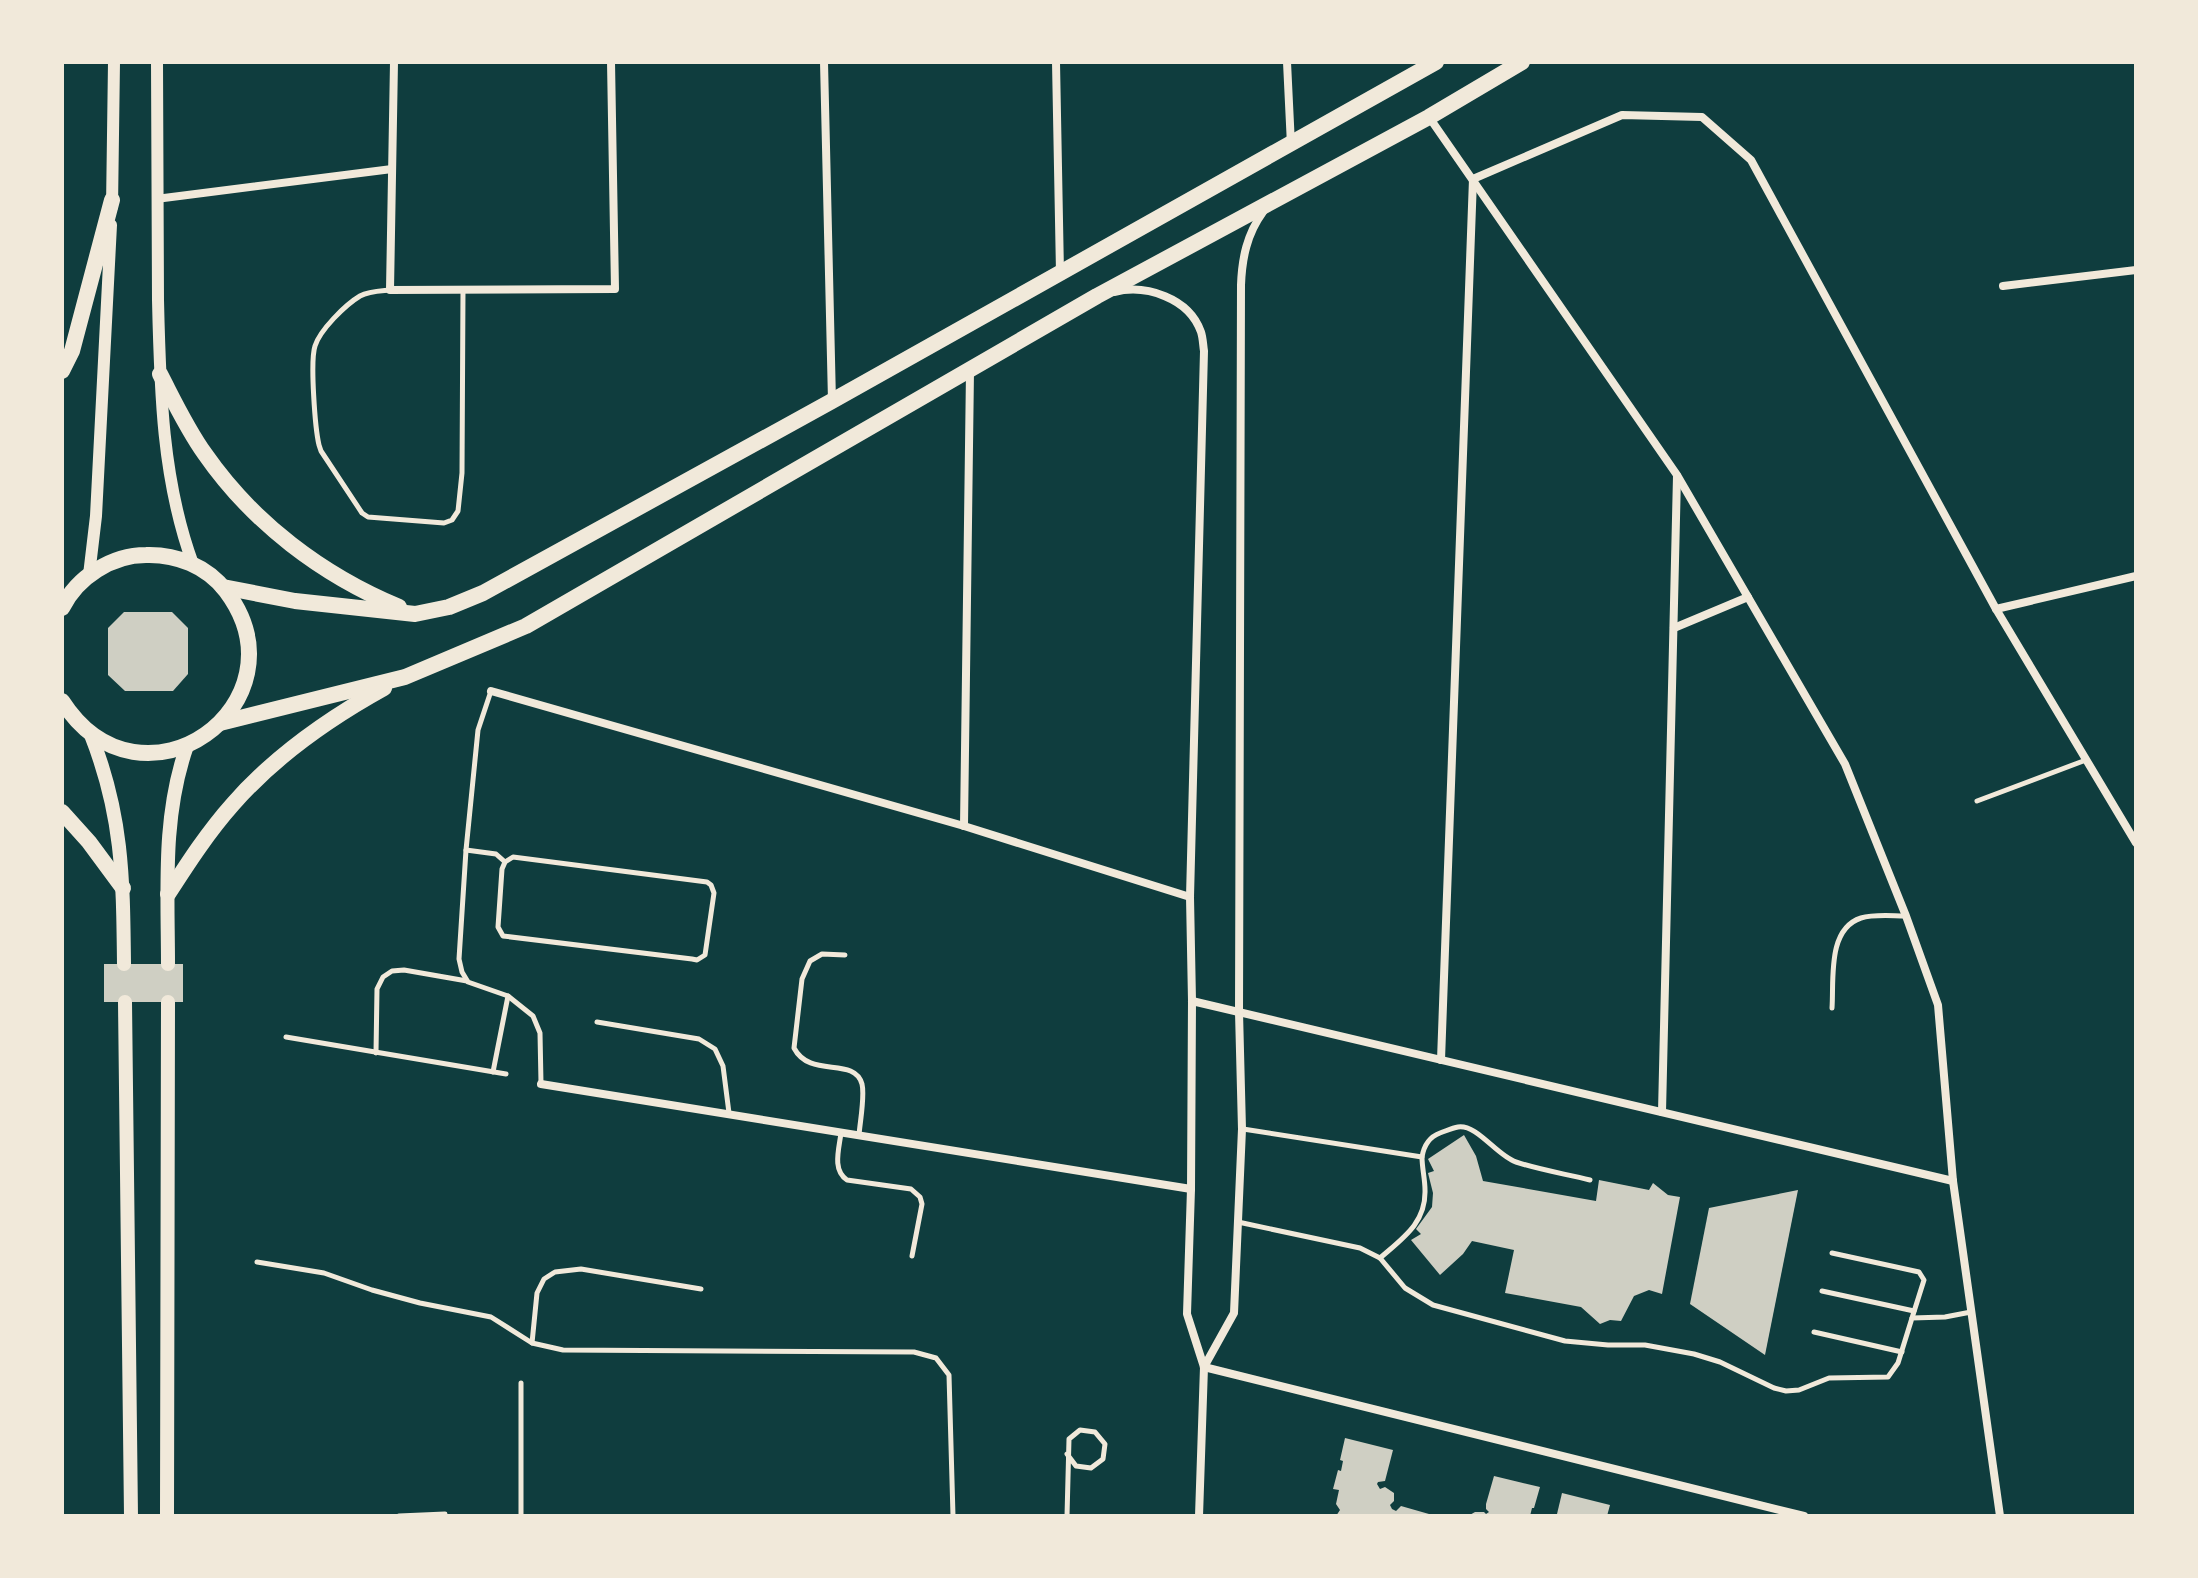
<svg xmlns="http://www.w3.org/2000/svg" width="2198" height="1578" font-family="Mulish,sans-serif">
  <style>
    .building { fill: #cfcfc3 }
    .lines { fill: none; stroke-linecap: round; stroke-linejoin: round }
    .service { stroke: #f1e9da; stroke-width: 5 }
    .minor { stroke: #f1e9da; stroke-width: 8 }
    .tertiary { stroke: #f1e9da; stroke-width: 12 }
    .secondary { stroke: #f1e9da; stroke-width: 14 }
    .primary { stroke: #f1e9da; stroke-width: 16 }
  </style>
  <rect width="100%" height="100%" fill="#0f3d3e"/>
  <g class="building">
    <polygon points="124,612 172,612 188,628 188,674 173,691 125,691 108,675 108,628"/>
    <rect x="104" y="964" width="79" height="38"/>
    <polygon points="1464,1135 1476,1156 1483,1181 1596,1201 1599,1180 1649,1190 1653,1183 1668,1195 1680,1197 1662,1294 1649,1290 1634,1296 1621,1321 1610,1320 1600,1324 1581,1307 1505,1293 1514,1250 1472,1241 1463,1254 1440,1275 1411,1240 1421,1234 1416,1229 1432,1207 1433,1193 1428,1173 1434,1171 1428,1159"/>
    <polygon points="1798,1190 1765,1355 1690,1304 1709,1208"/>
    <polygon points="1345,1438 1393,1450 1385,1481 1378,1482 1377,1484 1380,1489 1385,1487 1394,1493 1394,1501 1390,1505 1392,1509 1396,1511 1401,1506 1436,1516 1336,1516 1340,1510 1336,1504 1339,1490 1333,1489 1338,1470 1341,1471 1343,1461 1340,1460"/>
    <polygon points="1494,1476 1540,1487 1534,1508 1532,1508 1530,1516 1468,1516 1475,1512 1484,1512 1486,1514 1489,1512 1486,1509 1486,1504"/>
    <polygon points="1562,1493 1610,1505 1607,1516 1557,1514"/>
  </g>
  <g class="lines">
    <g class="service">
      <path d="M390 290C380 291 369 291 360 296 345 305 320 330 315 346 310 361 315 428 319 445L321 451 362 513 368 517 444 523 452 520 458 511 462 473 463 290"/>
      <polyline points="491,691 478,730 466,850 459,959 462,972 468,982 508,996 533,1016 540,1033 541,1083"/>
      <polyline points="1977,801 2086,760"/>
      <polyline points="466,850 496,854 505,862"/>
      <polygon points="513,857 707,882 711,885 714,893 705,955 697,960 692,959 503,936 498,927 502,869 505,862"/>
      <path d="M845 955 822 954 810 961 802 979 794 1048C810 1079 854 1056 862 1084 865 1096 860 1122 859 1135"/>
      <path d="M1832 1008C1834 980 1827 929 1861 918 1874 914 1892 916 1905 916"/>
      <polyline points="597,1022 699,1039 715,1049 723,1066 729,1113"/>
      <polyline points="286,1037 506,1074"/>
      <polyline points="376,1053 377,989 383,977 392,971 404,970 467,981"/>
      <polyline points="493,1072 508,996"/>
      <polyline points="1243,1129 1422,1157"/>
      <path d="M841 1133C839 1149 832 1170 847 1180L911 1189 920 1197 922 1204 912 1256"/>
      <polyline points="1238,1222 1360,1248 1380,1258 1405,1288 1433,1305 1565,1341 1608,1345 1645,1345 1694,1354 1720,1362 1774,1388 1786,1391 1799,1390 1829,1378 1888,1377 1898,1363 1912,1318 1945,1317 1971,1312"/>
      <polyline points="1832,1253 1919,1272 1924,1280 1912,1318"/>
      <path d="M1380 1258C1403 1238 1426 1223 1425 1190 1425 1179 1422 1168 1422 1157 1424 1145 1429 1137 1440 1133 1446 1131 1452 1128 1458 1127 1477 1124 1497 1156 1516 1162 1540 1170 1566 1174 1590 1180"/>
      <polyline points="257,1262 324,1273 372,1290 420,1303 491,1317 532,1343 563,1350 914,1352 936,1358 949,1375 953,1516"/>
      <polyline points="1822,1291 1914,1311"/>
      <polyline points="1814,1332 1902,1352"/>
      <polyline points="532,1343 537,1293 544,1279 555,1272 581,1269 701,1289"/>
      <polyline points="1067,1454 1076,1466 1091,1468 1103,1459 1105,1444 1095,1432 1080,1430 1069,1439 1067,1516"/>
      <polyline points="399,1516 445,1514"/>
      <polyline points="521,1516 521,1383"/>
    </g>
    <g class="minor">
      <polyline points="394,62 390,290 615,289 611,62"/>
      <polyline points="824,62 832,401"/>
      <polyline points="1056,62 1060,273"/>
      <polyline points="1287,62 1291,145"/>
      <polyline points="1429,117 1677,475 1845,764 1906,916 1938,1005 1953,1181 2000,1516"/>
      <polyline points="156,199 392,169"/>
      <polyline points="2003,286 2136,270"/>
      <path d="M1114 292C1146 284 1189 298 1201 332 1203 338 1203 345 1204 351L1190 897 1192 1001 1191 1189 1187 1314 1204 1367 1199 1516"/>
      <polyline points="1996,609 2136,576"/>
      <polyline points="1674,628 1748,597"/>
      <polyline points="491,691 964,826 1190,897"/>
      <polyline points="964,826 970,371"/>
      <polyline points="1192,1001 1953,1181"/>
      <polyline points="1441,1060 1473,179 1622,115 1702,117 1751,160 1996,609 2136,843"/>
      <polyline points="541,1084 1191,1189"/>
      <polyline points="1662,1112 1677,476"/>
      <path d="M1204 1367 1234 1313 1242 1129 1239 1012 1241 285C1242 258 1247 234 1263 212"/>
      <polyline points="1204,1367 1804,1516"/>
    </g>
    <g class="tertiary">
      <path d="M157 62C157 141 157 220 158 300 160 389 162 480 193 564"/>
      <polyline points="112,207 114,62"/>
      <polyline points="89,575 96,516 111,225"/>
    </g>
    <g class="secondary">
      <path d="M91 735C123 816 123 879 124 964"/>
      <path d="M168 964C168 891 162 816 187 746"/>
      <polyline points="125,1002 131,1516"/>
      <polyline points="167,1516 168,1002"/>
    </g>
    <g class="primary">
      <polyline points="62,371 72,351 112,200"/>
      <path d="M160 374C174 401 187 429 205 454 253 523 322 575 399 607"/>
      <polyline points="223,587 295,601 415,614 449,607 483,593 832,401 1436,62"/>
      <path d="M62 608C77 577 112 555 146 555 176 554 207 566 226 591 310 703 142 825 62 701"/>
      <polyline points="220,723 405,677 526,626 1097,296 1429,117 1522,62"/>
      <polyline points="62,812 89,842 123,888"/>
      <path d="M168 894C188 863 208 832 233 804 275 756 328 719 384 688"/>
    </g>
  </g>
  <rect width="2198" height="1578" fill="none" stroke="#f1e9da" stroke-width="128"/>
</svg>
